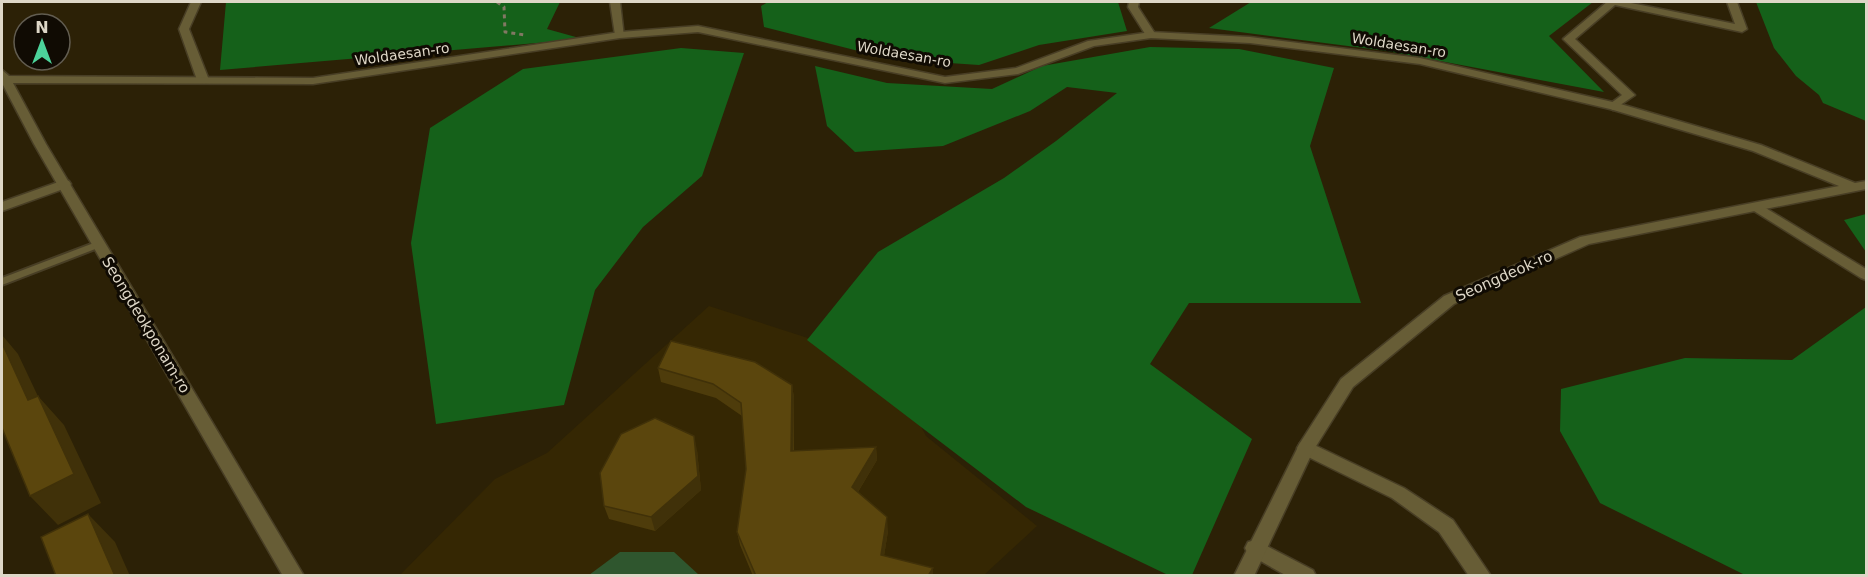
<svg xmlns="http://www.w3.org/2000/svg" width="1868" height="577" font-family="'DejaVu Sans',sans-serif">
  <style>
    .built { fill: #352703 }
    .green { fill: #2f562e }
    .forest { fill: #15611a }
    .lines { fill: none; stroke-linecap: round; stroke-linejoin: round }
    .service-casing { stroke: #483e25; stroke-width: 4 }
    .minor-casing { stroke: #483e25; stroke-width: 3 }
    .tertiary-casing { stroke: #483e25; stroke-width: 3 }
    .path { stroke: #817863; stroke-width: 3; stroke-dasharray: 4 4; stroke-linecap: butt }
    .service { fill: #675d36; fill-rule: evenodd }
    .minor { fill: #675d36; fill-rule: evenodd }
    .tertiary { fill: #675d36; fill-rule: evenodd }
    .wall { fill: #4e3c0b }
    .shaded-wall { fill: #403109 }
    .building { fill: #5b460d; stroke: #403109; stroke-width: 1.5 }
    .labels { text-anchor: middle; dominant-baseline: central; stroke-width: 6; stroke-linejoin: round; paint-order: stroke }
    .far-street-label { font-size: 14px; fill: #ded7c7; stroke: #100b03 }
    .street-label { font-size: 15px; fill: #ded7c7; stroke: #100b03 }
  </style>
  <rect width="100%" height="100%" fill="#2c2106"/>
  <polygon class="built" points="709,306 845,350 911,407 926,436 1037,526 984,575 399,576 495,479 547,453"/>
  <polygon class="green" points="620,552 674,552 699,575 589,575"/>
  <g class="forest">
    <polygon points="226,2 560,2 547,29 583,39 220,70"/>
    <polygon points="768,2 1118,2 1127,31 1039,45 979,65 890,59 764,27 761,6"/>
    <polygon points="1251,2 1593,2 1549,36 1604,92 1387,51 1209,28"/>
    <polygon points="1756,2 1866,2 1866,121 1823,103 1819,95 1796,76 1774,48"/>
    <polygon points="1150,47 1239,49 1334,68 1310,146 1361,303 1189,303 1150,364 1252,439 1192,575 1168,575 1026,507 807,340 878,252 1004,178 1056,141 1117,93 1067,87 1030,111 943,146 855,152 827,126 815,66 887,83 992,89 1042,66"/>
    <polygon points="681,48 744,53 702,176 643,227 595,290 564,405 436,424 411,243 430,128 523,69"/>
    <polygon points="1866,214 1866,252 1844,220"/>
    <polygon points="1866,307 1866,575 1745,575 1600,503 1560,431 1561,389 1685,358 1792,360"/>
  </g>
  <g class="lines">
    <g class="service-casing">
      <polygon id="service" points="99,241 104,244 103,246 2,285 2,278"/>
    </g>
    <g class="minor-casing">
      <g id="minor">
        <polygon points="191,2 201,2 189,29 209,80 203,83 197,80 179,29"/>
        <polygon points="610,2 620,2 624,37 615,35"/>
        <polygon points="1129,2 1139,2 1138,7 1156,35 1155,37 1147,37 1128,7"/>
        <polygon points="1607,2 1626,2 1735,24 1727,2 1737,2 1747,29 1742,32 1615,5 1575,39 1635,95 1613,110 1607,106 1622,95 1563,39"/>
        <polygon points="64,180 69,181 71,184 69,187 2,211 2,202"/>
        <polygon points="1759,204 1866,269 1866,280 1861,278 1754,211 1752,208"/>
        <polygon points="1306,441 1404,488 1453,520 1491,576 1469,576 1439,532 1392,498 1300,453 1297,448 1300,443"/>
        <polygon points="1255,540 1313,570 1316,576 1287,576 1248,554 1245,548 1248,542"/>
      </g>
    </g>
    <g class="tertiary-casing">
      <polygon id="tertiary" points="698,26 945,77 1016,68 1088,41 1151,32 1250,37 1420,58 1617,103 1761,145 1855,183 1866,181 1866,189 1589,244 1454,304 1353,387 1313,451 1254,576 1234,576 1300,443 1341,379 1444,296 1580,237 1839,186 1753,151 1610,109 1420,64 1250,43 1151,38 1094,46 1018,74 945,83 698,32 620,38 313,84 13,83 46,144 304,576 283,576 34,144 2,83 2,70 9,76 313,78 620,32"/>
    </g>
    <polyline class="path" points="497,2 504,7 505,32 525,35"/>
    <use href="#service" class="service"/>
    <use href="#minor" class="minor"/>
    <use href="#tertiary" class="tertiary"/>
  </g>
  <g class="wall">
    <polygon points="658,368 792,385 794,398 794,451 876,447 877,460 858,492 888,531 884,556 933,568 933,576 753,576 740,545 737,532 746,469 742,416 716,398 661,382"/>
    <polygon points="697,450 701,490 655,531 609,519 604,506"/>
  </g>
  <g class="shaded-wall">
    <polygon points="2,335 18,354 52,426 38,396 64,425 101,503 58,525 30,496 28,400 2,343"/>
    <polygon points="792,385 794,398 793,465 791,451"/>
    <polygon points="694,436 697,450 701,490 655,531 651,517"/>
    <polygon points="876,447 877,460 853,500 852,487"/>
    <polygon points="88,514 115,542 130,576 115,576"/>
    <polygon points="887,517 888,531 882,569 881,555"/>
    <polygon points="933,568 933,576 928,576"/>
  </g>
  <g class="building">
    <polygon points="671,341 755,362 792,385 791,451 876,447 852,487 887,517 881,555 933,568 928,576 756,576 737,532 746,469 741,403 713,384 658,368"/>
    <polygon points="2,343 28,400 38,396 74,474 30,496 2,428"/>
    <polygon points="655,418 694,436 698,476 651,517 604,506 600,473 621,434"/>
    <polygon points="88,514 115,576 56,576 41,537"/>
  </g>
  <g class="labels">
    <g class="far-street-label">
      <text transform="translate(1399 45) rotate(9)">Woldaesan-ro</text>
      <text transform="translate(402 54) rotate(-8)">Woldaesan-ro</text>
      <text transform="translate(904 54) rotate(10)">Woldaesan-ro</text>
    </g>
    <g class="street-label">
      <text transform="translate(1504 276) rotate(-24)">Seongdeok-ro</text>
      <text transform="translate(146 325) rotate(59)">Seongdeokponam-ro</text>
    </g>
  </g>
  <rect width="1868" height="577" fill="none" stroke="#ded7c7" stroke-width="6"/>
  <g transform="translate(42 42)"><circle r="28" fill="#100b03" stroke="#625d51" stroke-width="1.5"/>
  <path d="M0-4.5L10 22L0 15L-10 22Z" fill="#4cd39a"/>
  <text y="-9" font-size="16" font-weight="bold" text-anchor="middle" fill="#ded7c7">N</text>
  </g>
</svg>
